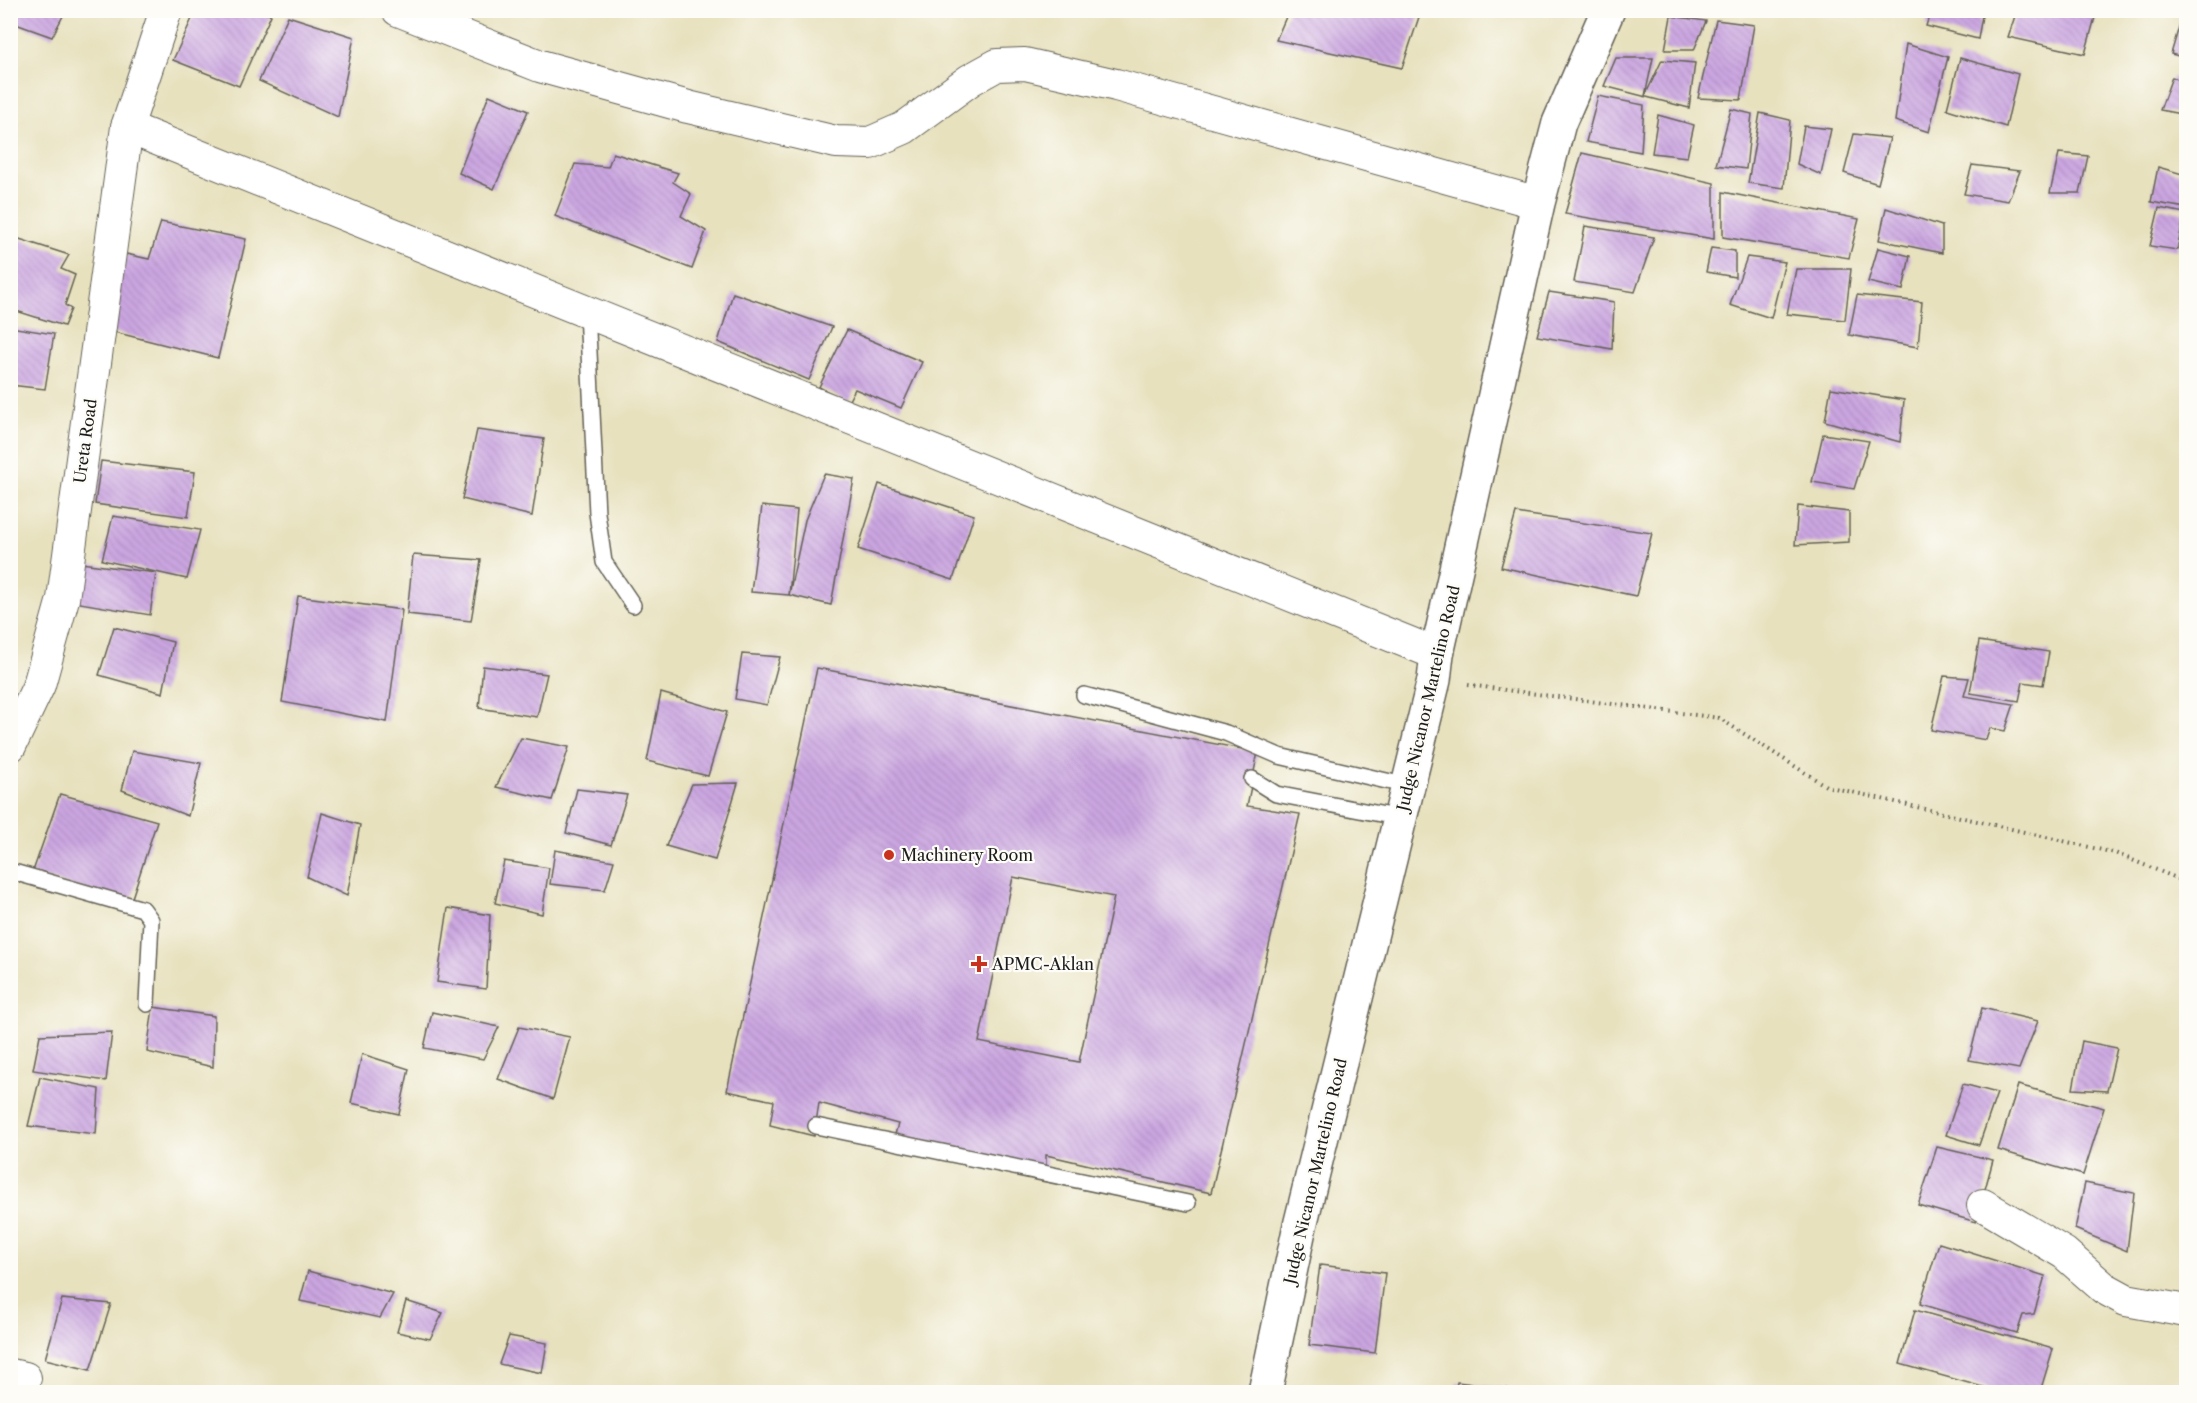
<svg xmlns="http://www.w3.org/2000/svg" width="2197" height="1403" font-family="'Libre Caslon Text',serif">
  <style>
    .building { fill: url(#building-back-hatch); fill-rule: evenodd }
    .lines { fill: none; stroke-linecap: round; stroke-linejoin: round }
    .service-casing { stroke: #636155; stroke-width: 18 }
    .minor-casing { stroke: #636155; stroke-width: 34 }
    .secondary-casing { stroke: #636155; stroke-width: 36 }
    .path { stroke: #636155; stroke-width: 4; stroke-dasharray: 1.5 4.5; stroke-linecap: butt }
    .service { stroke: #fff; stroke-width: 15 }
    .minor { stroke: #fff; stroke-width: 32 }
    .secondary { stroke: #fff; stroke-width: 33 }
    .poi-dot { fill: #c8321e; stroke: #fdfcf7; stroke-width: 2 }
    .labels { text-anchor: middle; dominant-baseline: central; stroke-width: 4.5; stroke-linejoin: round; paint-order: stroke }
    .street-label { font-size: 16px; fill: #1c1c1c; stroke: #fdfcf7 }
    .poi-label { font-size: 16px; fill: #1c1c1c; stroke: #fdfcf7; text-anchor: start }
  </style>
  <defs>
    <pattern id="building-back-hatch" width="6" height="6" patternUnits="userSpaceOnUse" patternTransform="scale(1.5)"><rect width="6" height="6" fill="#cba6e1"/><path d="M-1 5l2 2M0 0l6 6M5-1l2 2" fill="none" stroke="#ae8ec0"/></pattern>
  </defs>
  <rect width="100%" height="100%" fill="#fdfcf7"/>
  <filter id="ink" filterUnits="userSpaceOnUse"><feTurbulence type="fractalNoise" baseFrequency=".0167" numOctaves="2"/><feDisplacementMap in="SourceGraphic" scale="12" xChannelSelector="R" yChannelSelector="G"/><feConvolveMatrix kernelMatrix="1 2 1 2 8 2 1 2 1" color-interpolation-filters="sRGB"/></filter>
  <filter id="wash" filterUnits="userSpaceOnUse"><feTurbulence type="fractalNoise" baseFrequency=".008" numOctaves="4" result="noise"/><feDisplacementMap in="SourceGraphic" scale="24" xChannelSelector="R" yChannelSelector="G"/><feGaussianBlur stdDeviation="1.35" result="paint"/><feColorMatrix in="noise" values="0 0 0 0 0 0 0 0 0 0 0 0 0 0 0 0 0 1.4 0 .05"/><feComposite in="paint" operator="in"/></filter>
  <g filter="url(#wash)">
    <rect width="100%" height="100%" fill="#e7e1be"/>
    <g id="blocks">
      <g class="building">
        <polygon points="10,10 66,10 52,37 10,22"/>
        <polygon points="196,10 261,10 271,15 239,86 173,60"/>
        <polygon points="1289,10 1405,10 1420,14 1402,68 1276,40"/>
        <polygon points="1931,10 1983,10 1978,39 1926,26"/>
        <polygon points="2017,10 2097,10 2085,54 2008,37"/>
        <polygon points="2184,10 2186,10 2186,58 2171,54"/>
        <polygon points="288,16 354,37 338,117 259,81"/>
        <polygon points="1671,16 1706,21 1694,50 1665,50"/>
        <polygon points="1716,20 1754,25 1741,100 1698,98"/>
        <polygon points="1906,44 1948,57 1929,132 1895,121"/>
        <polygon points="1616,58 1653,58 1645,96 1662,60 1695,63 1689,108 1604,86"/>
        <polygon points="1960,58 2018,74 2006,127 1947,109"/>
        <polygon points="2172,77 2186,82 2186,115 2160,110"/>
        <polygon points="489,95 528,111 494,189 459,173"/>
        <polygon points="1598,96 1644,105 1641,152 1586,142"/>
        <polygon points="1731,109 1752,114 1746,169 1716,165"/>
        <polygon points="1760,113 1790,120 1784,188 1748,183"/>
        <polygon points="1658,115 1694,125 1687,157 1652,153"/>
        <polygon points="1804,126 1831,129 1821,175 1797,164"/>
        <polygon points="1854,134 1890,138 1878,184 1844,173"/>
        <polygon points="613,153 678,173 673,182 691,194 681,216 706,231 692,269 555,216 575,164 608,167"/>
        <polygon points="1582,153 1714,183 1714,239 1565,214"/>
        <polygon points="2059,153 2088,156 2080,193 2050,193"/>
        <polygon points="1972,165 2020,171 2008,201 1964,194"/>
        <polygon points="2158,167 2186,175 2186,208 2151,202"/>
        <polygon points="1723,192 1859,219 1849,258 1723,237"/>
        <polygon points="1886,208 1942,226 1942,253 1879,240"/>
        <polygon points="2159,208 2185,213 2177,250 2150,246"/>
        <polygon points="161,222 246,239 218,358 106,330 126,254 149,259"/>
        <polygon points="1585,226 1654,237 1635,292 1574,282"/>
        <polygon points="10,236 69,255 61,269 75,275 65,305 71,309 64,326 10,309"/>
        <polygon points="1711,248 1735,251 1735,277 1706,272"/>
        <polygon points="1878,248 1910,256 1903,290 1868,282"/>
        <polygon points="1747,257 1785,262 1771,318 1730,305"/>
        <polygon points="1796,269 1851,269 1845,320 1787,314"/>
        <polygon points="1549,292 1614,302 1612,349 1537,336"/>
        <polygon points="733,293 832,327 809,380 718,342"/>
        <polygon points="1857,295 1922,302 1918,347 1849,335"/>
        <polygon points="10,327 54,334 45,389 10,385"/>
        <polygon points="847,330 922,362 901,408 855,389 848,402 819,387"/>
        <polygon points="1831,388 1904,400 1900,442 1825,421"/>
        <polygon points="477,430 544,439 532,516 462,499"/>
        <polygon points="1823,434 1869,441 1854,489 1812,482"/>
        <polygon points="101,461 195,472 188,517 95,504"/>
        <polygon points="824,474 854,479 831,605 789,595 751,592 762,506 797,510 789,595 805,520"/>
        <polygon points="879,484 974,515 953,580 858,549"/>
        <polygon points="1798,506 1849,512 1849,542 1795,545"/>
        <polygon points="1516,513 1652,533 1636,596 1501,567"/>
        <polygon points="113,516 200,530 187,579 102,560"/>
        <polygon points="413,555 481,560 471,621 407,614"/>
        <polygon points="81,563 156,573 150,615 74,602"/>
        <polygon points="298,596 402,610 387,722 282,702"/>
        <polygon points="114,627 173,642 163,693 99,675"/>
        <polygon points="1979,641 2049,652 2043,685 2023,682 2019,701 1970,693"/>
        <polygon points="742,654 780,657 767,705 735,699"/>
        <polygon points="483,666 547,674 537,717 479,708"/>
        <path d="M817 668 1258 752 1247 806 1300 814 1211 1193 1046 1155V1168L894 1138 898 1124 819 1103 814 1136 770 1125 774 1101 727 1091ZM1013 877 1114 897 1079 1062 979 1042Z"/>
        <polygon points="1944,676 1969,678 1964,696 2014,704 2005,731 1990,728 1986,740 1931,730"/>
        <polygon points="661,693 727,712 708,776 647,761"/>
        <polygon points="521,738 569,747 552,800 496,787"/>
        <polygon points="132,751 201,763 188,816 122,790"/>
        <polygon points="738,783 715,860 666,846 692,784"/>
        <polygon points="577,789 627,795 611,845 566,833"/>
        <polygon points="60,794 157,821 130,904 32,874"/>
        <polygon points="322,813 360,825 347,896 307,877"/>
        <polygon points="555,850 614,861 605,890 550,884"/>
        <polygon points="504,861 549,868 542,914 495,903"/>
        <polygon points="448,908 490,915 486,989 437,982"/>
        <polygon points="153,1007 214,1016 213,1067 147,1052"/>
        <polygon points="1982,1008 2038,1021 2019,1069 1969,1060"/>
        <polygon points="432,1012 499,1027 483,1059 424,1048"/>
        <polygon points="519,1027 570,1037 553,1099 498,1079"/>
        <polygon points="112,1032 106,1081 33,1070 40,1035"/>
        <polygon points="2082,1041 2117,1048 2107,1091 2073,1089"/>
        <polygon points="362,1054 409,1069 399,1114 351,1103"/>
        <polygon points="40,1077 99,1089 96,1134 28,1126"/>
        <polygon points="1963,1084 1997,1093 1979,1145 1946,1135"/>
        <polygon points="2018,1085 2104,1108 2083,1175 1998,1150"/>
        <polygon points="1937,1147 1993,1160 1976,1222 1918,1205"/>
        <polygon points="2085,1183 2134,1193 2127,1251 2075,1229"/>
        <polygon points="1939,1243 2045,1276 2034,1314 2023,1315 2017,1333 1920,1304"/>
        <polygon points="1320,1265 1385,1273 1375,1353 1309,1345"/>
        <polygon points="308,1271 393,1294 380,1318 300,1301"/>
        <polygon points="62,1299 111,1304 90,1370 45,1359"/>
        <polygon points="406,1301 443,1313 430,1339 397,1332"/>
        <polygon points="1915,1310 2053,1349 2040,1392 2001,1392 1900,1364"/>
        <polygon points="509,1336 547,1343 542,1373 499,1364"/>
        <polygon points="1457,1382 1511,1389 1511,1392 1455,1392"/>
      </g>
    </g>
  </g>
  <g filter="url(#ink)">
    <use href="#blocks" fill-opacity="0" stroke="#636155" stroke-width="1.5"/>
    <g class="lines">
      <g class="service-casing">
        <g id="service">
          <polyline points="587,312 597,513 604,562 633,605"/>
          <polyline points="1084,695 1226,733 1279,756 1408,786"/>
          <polyline points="1252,779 1276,794 1401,818"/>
          <polyline points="10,871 143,909 151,920 147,1004"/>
          <polyline points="816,1126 1188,1203"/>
        </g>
      </g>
      <g class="minor-casing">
        <g id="minor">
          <polyline points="166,10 127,127 1437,654"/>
          <polyline points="398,10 540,66 688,107 836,142 870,143 904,128 970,80 997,65 1025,64 1116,85 1538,203"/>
          <polyline points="10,746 39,685 63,599 127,127"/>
          <polyline points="1983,1205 2064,1253 2104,1288 2126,1300 2186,1311"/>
          <polyline points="10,1375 25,1378"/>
        </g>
      </g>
      <g class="secondary-casing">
        <polyline id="secondary" points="1265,1392 1299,1230 1434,680 1437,654 1538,203 1559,123 1608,10"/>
      </g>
      <polyline class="path" points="1468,685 1719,718 1826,786 2115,853 2186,882"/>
      <use href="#service" class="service"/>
      <use href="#minor" class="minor"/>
      <use href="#secondary" class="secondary"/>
    </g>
  </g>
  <g class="poi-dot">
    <circle cx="889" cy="855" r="6"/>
    <path d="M976 955h6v6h6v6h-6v6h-6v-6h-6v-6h6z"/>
  </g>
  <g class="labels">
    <g class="street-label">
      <text transform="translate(85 441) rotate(-82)">Ureta Road</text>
      <text transform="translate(1428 698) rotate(-77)">Judge Nicanor Martelino Road</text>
      <text transform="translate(1315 1171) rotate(-77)">Judge Nicanor Martelino Road</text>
    </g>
    <g class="poi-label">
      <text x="901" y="855">Machinery Room</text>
      <text x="992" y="964">APMC-Aklan</text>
    </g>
  </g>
  <rect width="2197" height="1403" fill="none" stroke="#fdfcf7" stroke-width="36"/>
</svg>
